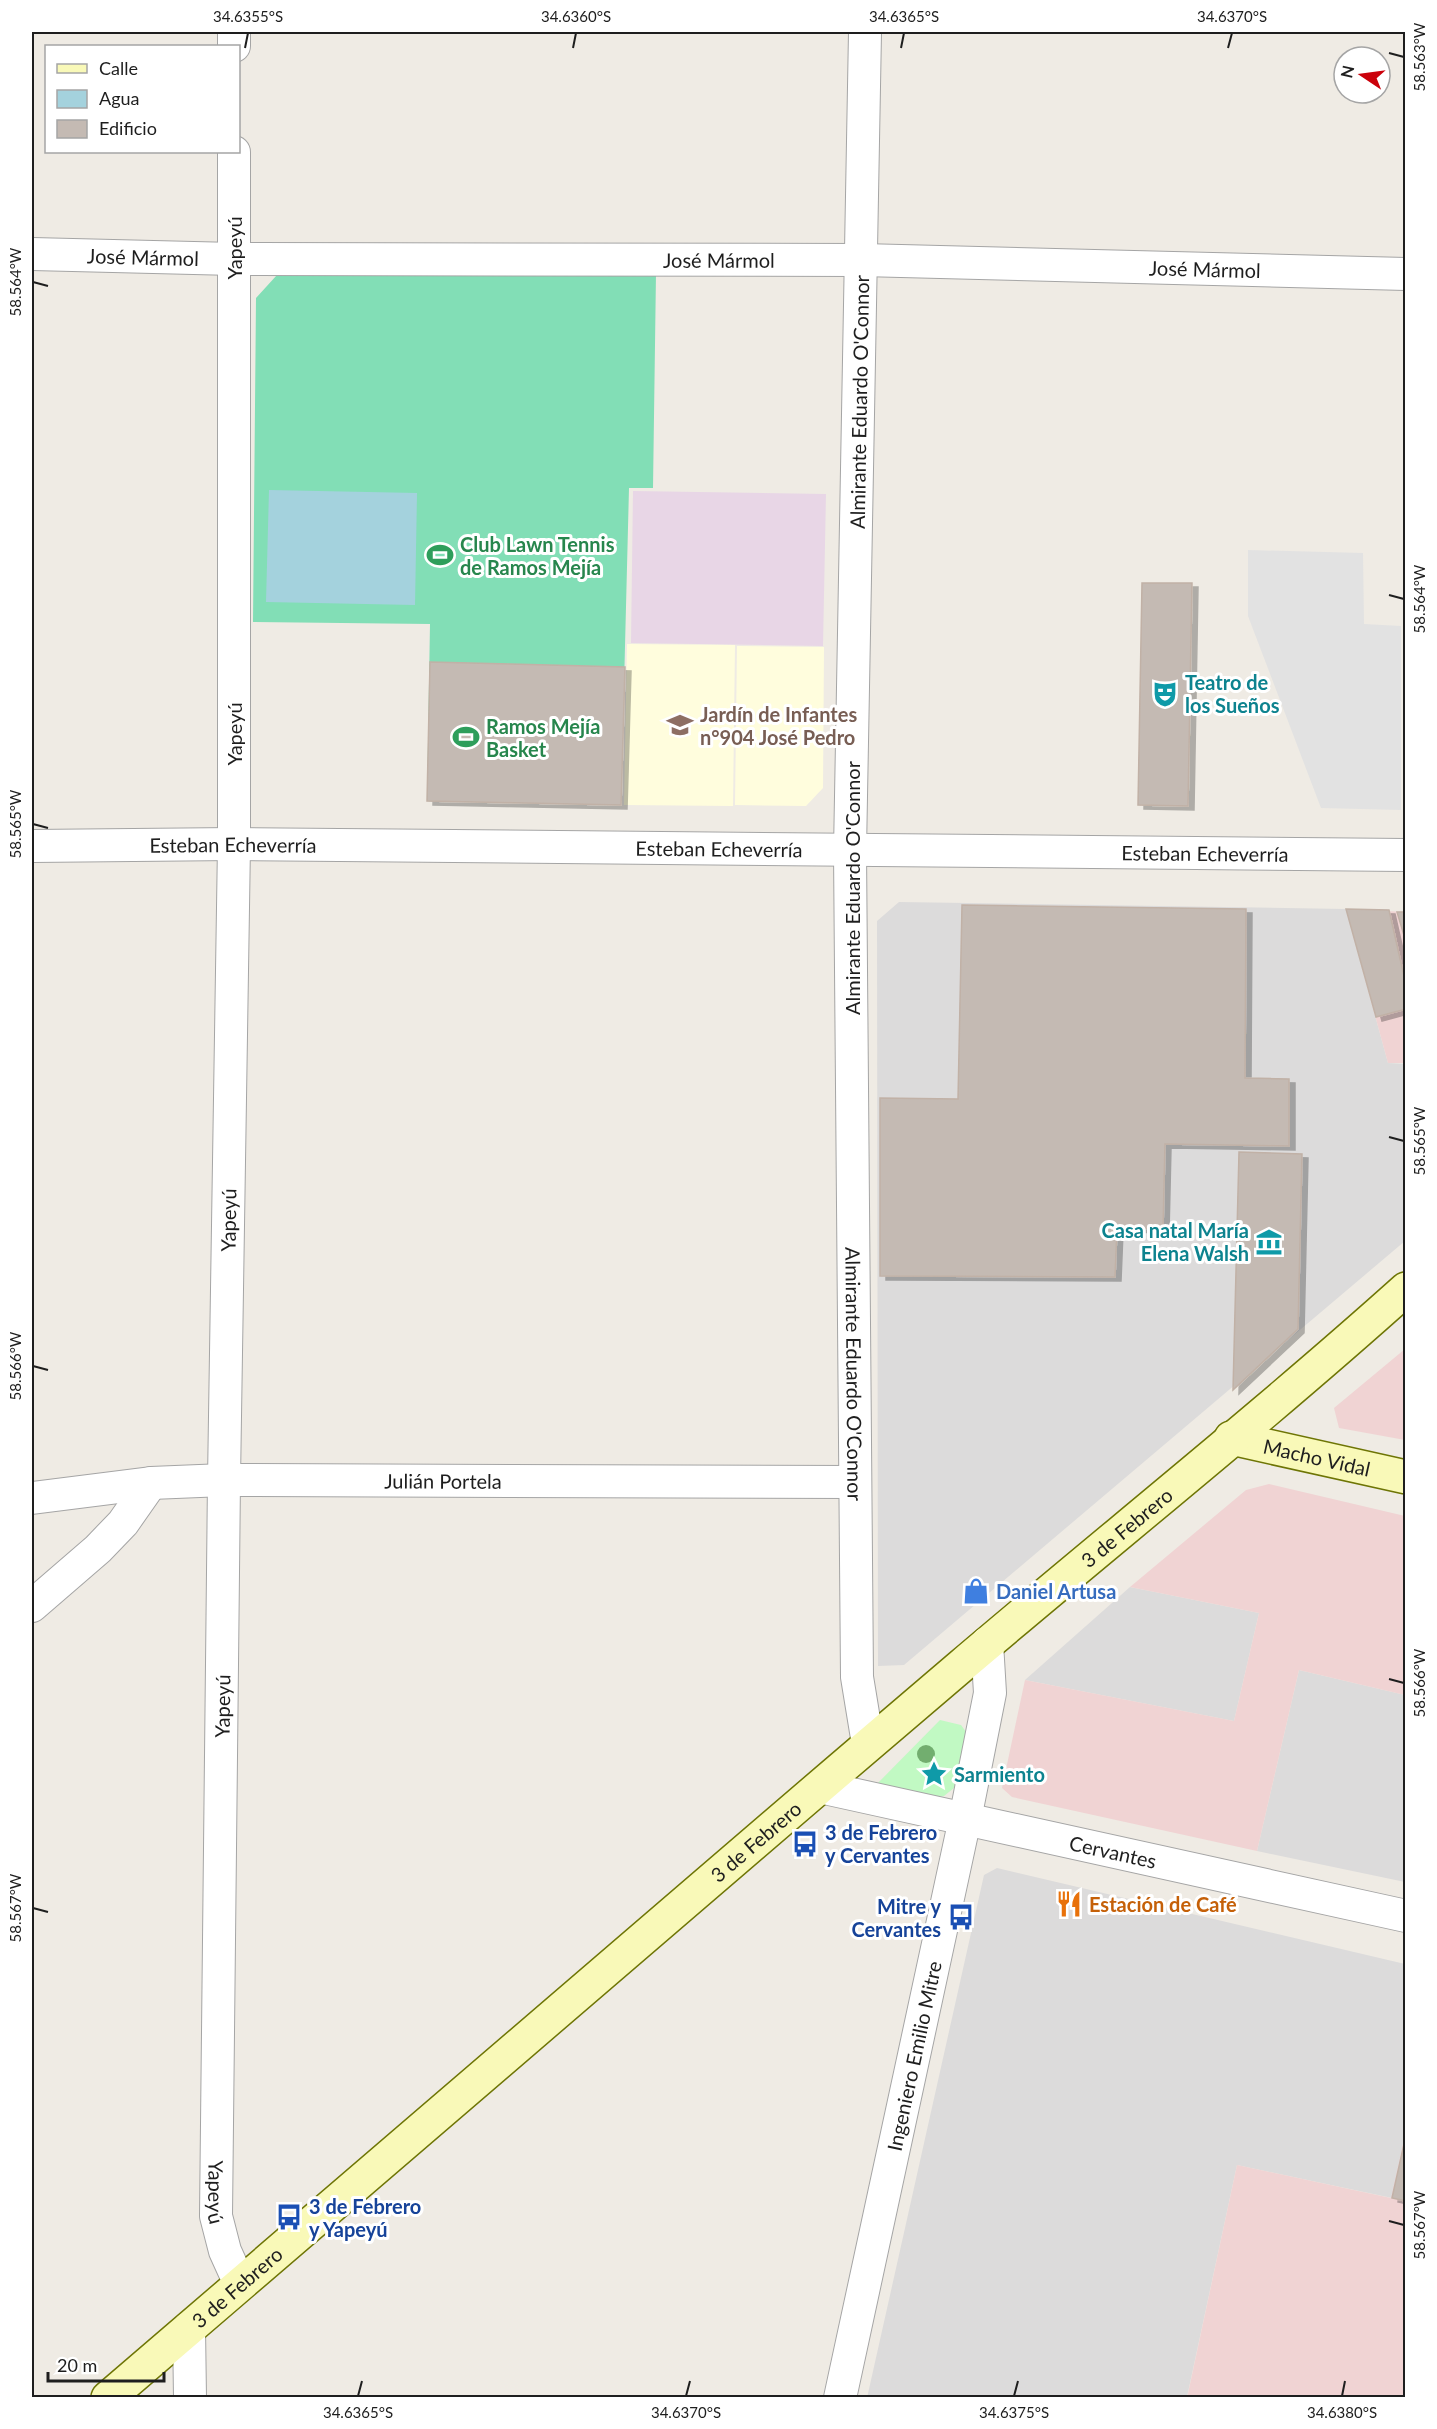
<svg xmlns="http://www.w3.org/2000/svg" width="1437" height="2429" font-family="Lato,sans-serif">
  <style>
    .residential { fill: #dcdbdb }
    .commercial { fill: #f0d3d3 }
    .industrial { fill: #e8d6e6 }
    .education { fill: #fffddd }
    .park { fill: #c1f9c3 }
    .pitch { fill: #82deb6 }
    .parking { fill: #e2e2e2 }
    .water { fill: #a4d2dd }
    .building { fill: #c4bab3; stroke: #c1b1a6; stroke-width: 1.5; filter: url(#shadow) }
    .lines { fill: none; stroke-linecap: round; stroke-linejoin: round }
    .minor-casing { stroke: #a5a5a5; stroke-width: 34 }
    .secondary-casing { stroke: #6e7505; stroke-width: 36 }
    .minor { stroke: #fff; stroke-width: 32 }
    .secondary { stroke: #f9f9b8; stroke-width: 33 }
    .tree { fill: #72ae6f }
    .ticks { fill: none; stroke: #1e1e1e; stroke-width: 2 }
    .labels { text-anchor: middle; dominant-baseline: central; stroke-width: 6; stroke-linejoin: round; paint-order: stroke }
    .street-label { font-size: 20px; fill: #1e1e1e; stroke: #fff }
    .leisure-label { font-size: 20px; font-weight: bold; fill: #27864d; stroke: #fff; text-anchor: start }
    .culture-label { font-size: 20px; font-weight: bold; fill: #0d838f; stroke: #fff; text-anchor: start }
    .education-label { font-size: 20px; font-weight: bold; fill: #785e54; stroke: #fff; text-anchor: start }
    .shop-label { font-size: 20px; font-weight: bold; fill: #366cbe; stroke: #fff; text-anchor: start }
    .transit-label { font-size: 20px; font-weight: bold; fill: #164399; stroke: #fff; text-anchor: start }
    .food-label { font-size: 20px; font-weight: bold; fill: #c56008; stroke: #fff; text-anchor: start }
    .neatline { fill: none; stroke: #1e1e1e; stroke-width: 2 }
    .ticks-label { font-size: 15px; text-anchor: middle; fill: #1e1e1e }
  </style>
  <defs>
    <filter id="shadow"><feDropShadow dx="6" dy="4" stdDeviation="0" flood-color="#0004"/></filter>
  </defs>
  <rect width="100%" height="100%" fill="#efebe4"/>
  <g class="residential">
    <polygon points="899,902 1346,909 1388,1063 1406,1064 1405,1241 904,1665 878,1666 877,921"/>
    <polygon points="1130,1587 1259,1613 1234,1721 1025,1680"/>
    <polygon points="1299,1670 1405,1695 1405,1882 1257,1851"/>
    <polygon points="997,1868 1405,1964 1405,2135 1392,2198 1237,2165 1187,2397 867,2398 984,1875"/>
  </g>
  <g class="commercial">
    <polygon points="1346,909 1405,912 1405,1063 1388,1063"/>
    <polygon points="1405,1349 1405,1440 1339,1428 1334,1408"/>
    <polygon points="1269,1484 1405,1516 1405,1695 1299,1670 1257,1851 1012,1797 1002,1788 1025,1680 1234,1721 1259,1613 1130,1587 1246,1490"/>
    <polygon points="1405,2135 1405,2397 1187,2398 1237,2165 1391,2198"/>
  </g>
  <polygon class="industrial" points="633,491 826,494 823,646 631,643"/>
  <g class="education">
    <polygon points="627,644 735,645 733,806 624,805"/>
    <polygon points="737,646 824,647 823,788 806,806 735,805"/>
  </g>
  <polygon class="park" points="940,1720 961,1725 969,1736 959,1784 944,1796 927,1799 874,1787"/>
  <polygon class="pitch" points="287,264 656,273 653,488 629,488 621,805 427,801 430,624 253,622 256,298"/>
  <polygon class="parking" points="1248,550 1363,553 1364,624 1401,626 1401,810 1321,808 1248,616"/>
  <polygon class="water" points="269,490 417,493 415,605 266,602"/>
  <g class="building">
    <polygon points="1142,583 1192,583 1188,806 1138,805"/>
    <polygon points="430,662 625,667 621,805 427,801"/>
    <polygon points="962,905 1246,909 1245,1078 1289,1079 1289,1146 1165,1144 1163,1229 1117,1228 1115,1277 880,1276 880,1098 958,1099"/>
    <polygon points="1346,909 1389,910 1406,985 1406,1009 1376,1017"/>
    <polygon points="1397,912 1406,912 1406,942"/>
    <polygon points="1239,1152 1302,1154 1298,1329 1233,1390"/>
    <polygon points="1406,2135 1406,2201 1392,2198"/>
  </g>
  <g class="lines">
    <g class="minor-casing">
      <g id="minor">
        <polyline points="234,32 234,46"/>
        <path id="s1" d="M865 32 850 851 857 1677 868 1744"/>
        <path id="s2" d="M234 152V844L224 1480 216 2216 225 2251 240 2284"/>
        <path id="s3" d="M32 254 234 259 862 260 1406 274"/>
        <path id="s4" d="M32 846 234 844 1406 855"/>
        <path id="s5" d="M32 1498 151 1483 224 1480 855 1482"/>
        <polyline points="32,1606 98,1549 123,1523 151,1483"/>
        <path id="s6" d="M820 1787 1406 1916"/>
        <polyline points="189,2328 190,2398"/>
        <path id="s7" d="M840 2398 965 1819 990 1693 987 1643"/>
      </g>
    </g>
    <g class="secondary-casing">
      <g id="secondary">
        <path id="s8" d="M1231 1438 1406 1477"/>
        <path id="s9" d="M108 2398C392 2153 676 1909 961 1666 1109 1540 1261 1419 1406 1289"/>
      </g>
    </g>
    <use href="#minor" class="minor"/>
    <use href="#secondary" class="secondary"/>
  </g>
  <circle class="tree" cx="926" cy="1754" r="9"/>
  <path class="ticks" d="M245 48 248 33M573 48 576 33M901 48 904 33M1228 48 1232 33M1389 53 1404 57M33 282 48 286M1389 595 1404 599M33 824 48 828M1389 1137 1404 1141M33 1366 48 1370M1389 1679 1404 1683M33 1908 48 1912M1389 2221 1404 2225M358 2396 362 2381M686 2396 690 2381M1014 2396 1018 2381M1342 2396 1345 2381"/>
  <defs>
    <g id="stadium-bare" transform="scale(2.07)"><path d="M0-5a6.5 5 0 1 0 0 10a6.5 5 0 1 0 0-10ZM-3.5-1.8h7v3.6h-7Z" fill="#2e9e5b" stroke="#fff" stroke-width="2.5" paint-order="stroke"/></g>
    <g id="theatre-bare" transform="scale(2.07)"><path d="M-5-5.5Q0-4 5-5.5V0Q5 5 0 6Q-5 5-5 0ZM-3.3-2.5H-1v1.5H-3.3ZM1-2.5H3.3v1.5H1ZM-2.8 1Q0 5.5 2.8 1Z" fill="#0f9aa8" stroke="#fff" stroke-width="2.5" paint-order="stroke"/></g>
    <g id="school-bare" transform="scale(2.07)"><path d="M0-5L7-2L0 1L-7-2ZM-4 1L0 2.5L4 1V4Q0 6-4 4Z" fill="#8d6e63" stroke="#fff" stroke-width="2.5" paint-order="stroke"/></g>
    <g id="museum-bare" transform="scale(2.07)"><path d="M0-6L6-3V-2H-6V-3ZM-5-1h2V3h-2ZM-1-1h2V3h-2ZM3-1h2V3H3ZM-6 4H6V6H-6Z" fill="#0f9aa8" stroke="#fff" stroke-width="2.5" paint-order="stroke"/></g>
    <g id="shop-bare" transform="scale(2.07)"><path d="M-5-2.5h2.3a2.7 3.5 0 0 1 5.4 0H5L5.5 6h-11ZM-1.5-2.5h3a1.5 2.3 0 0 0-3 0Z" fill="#3f7fe0" stroke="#fff" stroke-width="2.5" paint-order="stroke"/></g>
    <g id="sight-bare" transform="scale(2.07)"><path d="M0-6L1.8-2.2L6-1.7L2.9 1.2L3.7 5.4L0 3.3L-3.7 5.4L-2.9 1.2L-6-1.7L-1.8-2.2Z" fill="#0f9aa8" stroke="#fff" stroke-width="2.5" paint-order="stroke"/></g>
    <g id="bus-bare" transform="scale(2.07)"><path d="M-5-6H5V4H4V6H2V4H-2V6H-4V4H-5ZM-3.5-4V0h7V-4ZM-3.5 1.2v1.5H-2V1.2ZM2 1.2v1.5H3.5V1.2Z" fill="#1a4fb4" stroke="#fff" stroke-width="2.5" paint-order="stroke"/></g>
    <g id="restaurant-bare" transform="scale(2.07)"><path d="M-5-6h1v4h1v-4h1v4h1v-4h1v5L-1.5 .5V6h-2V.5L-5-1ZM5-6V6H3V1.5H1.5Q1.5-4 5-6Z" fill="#e8710a" stroke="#fff" stroke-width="2.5" paint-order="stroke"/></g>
  </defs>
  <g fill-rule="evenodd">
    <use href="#stadium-bare" x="440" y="555"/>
    <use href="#theatre-bare" x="1165" y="694"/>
    <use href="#school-bare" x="680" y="725"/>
    <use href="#stadium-bare" x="466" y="737"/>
    <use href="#museum-bare" x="1269" y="1242"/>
    <use href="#shop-bare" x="976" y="1591"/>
    <use href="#sight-bare" x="934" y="1774"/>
    <use href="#bus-bare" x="805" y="1844"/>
    <use href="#restaurant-bare" x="1069" y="1904"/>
    <use href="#bus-bare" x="961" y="1917"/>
    <use href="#bus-bare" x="289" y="2217"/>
  </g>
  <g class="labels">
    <g class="street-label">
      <text transform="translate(234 248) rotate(-90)">Yapeyú</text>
      <text stroke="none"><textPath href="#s3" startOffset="111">José Mármol</textPath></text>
      <text stroke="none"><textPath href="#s3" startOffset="687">José Mármol</textPath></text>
      <text stroke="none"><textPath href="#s3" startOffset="1173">José Mármol</textPath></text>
      <text transform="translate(859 402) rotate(-89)">Almirante Eduardo O'Connor</text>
      <text transform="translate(234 734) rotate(-90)">Yapeyú</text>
      <text stroke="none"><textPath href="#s4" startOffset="201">Esteban Echeverría</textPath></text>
      <text stroke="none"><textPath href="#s4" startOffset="687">Esteban Echeverría</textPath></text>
      <text stroke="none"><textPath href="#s4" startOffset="1173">Esteban Echeverría</textPath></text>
      <text transform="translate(852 888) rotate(-90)">Almirante Eduardo O'Connor</text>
      <text transform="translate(228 1220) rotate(-89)">Yapeyú</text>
      <text stroke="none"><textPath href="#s1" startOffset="1342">Almirante Eduardo O'Connor</textPath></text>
      <text stroke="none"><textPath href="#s8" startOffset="88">Macho Vidal</textPath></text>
      <text stroke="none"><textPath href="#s5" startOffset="412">Julián Portela</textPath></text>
      <text stroke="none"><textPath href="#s9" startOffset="1340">3 de Febrero</textPath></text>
      <text transform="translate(222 1706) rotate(-89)">Yapeyú</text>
      <text stroke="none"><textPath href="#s9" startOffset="854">3 de Febrero</textPath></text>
      <text stroke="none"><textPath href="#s6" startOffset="300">Cervantes</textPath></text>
      <text stroke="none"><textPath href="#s7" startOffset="350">Ingeniero Emilio Mitre</textPath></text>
      <text stroke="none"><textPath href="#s2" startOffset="2040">Yapeyú</textPath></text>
      <text stroke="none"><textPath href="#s9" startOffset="170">3 de Febrero</textPath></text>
    </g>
    <g class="leisure-label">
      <text x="460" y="544">Club Lawn Tennis<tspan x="460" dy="23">de Ramos Mejía</tspan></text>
      <text x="486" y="726">Ramos Mejía<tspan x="486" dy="23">Basket</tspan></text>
    </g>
    <g class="culture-label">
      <text x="1185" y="682">Teatro de<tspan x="1185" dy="23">los Sueños</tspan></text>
      <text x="1249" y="1230" text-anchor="end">Casa natal María<tspan x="1249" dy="23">Elena Walsh</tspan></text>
      <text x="954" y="1774">Sarmiento</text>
    </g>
    <g class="education-label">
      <text x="700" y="714">Jardín de Infantes<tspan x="700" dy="23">n°904 José Pedro</tspan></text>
    </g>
    <g class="shop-label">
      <text x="996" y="1591">Daniel Artusa</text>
    </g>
    <g class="transit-label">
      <text x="825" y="1832">3 de Febrero<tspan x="825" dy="23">y Cervantes</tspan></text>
      <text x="941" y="1906" text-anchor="end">Mitre y<tspan x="941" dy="23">Cervantes</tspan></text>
      <text x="309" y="2206">3 de Febrero<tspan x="309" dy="23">y Yapeyú</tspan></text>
    </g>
    <g class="food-label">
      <text x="1089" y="1904">Estación de Café</text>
    </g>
  </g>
  <rect width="1437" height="2429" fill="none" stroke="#ffffff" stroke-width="66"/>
  <rect x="45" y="45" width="195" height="108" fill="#ffffff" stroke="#a5a5a5" stroke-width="1.5"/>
  <rect x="57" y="64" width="30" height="9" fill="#f9f9b8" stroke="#a5a5a5" stroke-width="1.5"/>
  <text x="99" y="75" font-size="18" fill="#1e1e1e">Calle</text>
  <rect x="57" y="90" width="30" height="18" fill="#a4d2dd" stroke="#a5a5a5" stroke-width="1.5"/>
  <text x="99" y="105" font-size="18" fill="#1e1e1e">Agua</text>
  <rect x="57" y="120" width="30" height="18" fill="#c4bab3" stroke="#a5a5a5" stroke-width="1.5"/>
  <text x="99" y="135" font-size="18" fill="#1e1e1e">Edificio</text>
  <g transform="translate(1362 75) rotate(283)"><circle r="28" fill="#ffffff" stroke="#a5a5a5" stroke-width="1.5"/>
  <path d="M0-4.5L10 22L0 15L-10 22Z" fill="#cb010b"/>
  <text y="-9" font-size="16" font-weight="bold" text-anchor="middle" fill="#1e1e1e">N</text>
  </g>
  <path d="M48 2372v9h116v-9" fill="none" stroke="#1e1e1e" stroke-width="3"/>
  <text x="57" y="2372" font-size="18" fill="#1e1e1e" stroke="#ffffff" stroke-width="4.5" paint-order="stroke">20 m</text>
  <rect x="33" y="33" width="1371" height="2363" class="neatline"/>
  <g class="ticks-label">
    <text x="248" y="22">34.6355°S</text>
    <text x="576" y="22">34.6360°S</text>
    <text x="904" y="22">34.6365°S</text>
    <text x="1232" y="22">34.6370°S</text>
    <text transform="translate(1420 57) rotate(-90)" y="5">58.563°W</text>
    <text transform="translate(16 282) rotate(-90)" y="5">58.564°W</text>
    <text transform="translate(1420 599) rotate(-90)" y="5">58.564°W</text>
    <text transform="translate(16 824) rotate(-90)" y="5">58.565°W</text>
    <text transform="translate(1420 1141) rotate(-90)" y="5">58.565°W</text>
    <text transform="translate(16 1366) rotate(-90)" y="5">58.566°W</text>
    <text transform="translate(1420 1683) rotate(-90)" y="5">58.566°W</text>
    <text transform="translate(16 1908) rotate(-90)" y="5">58.567°W</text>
    <text transform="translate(1420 2225) rotate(-90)" y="5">58.567°W</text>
    <text x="358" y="2418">34.6365°S</text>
    <text x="686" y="2418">34.6370°S</text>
    <text x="1014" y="2418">34.6375°S</text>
    <text x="1342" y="2418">34.6380°S</text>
  </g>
</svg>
